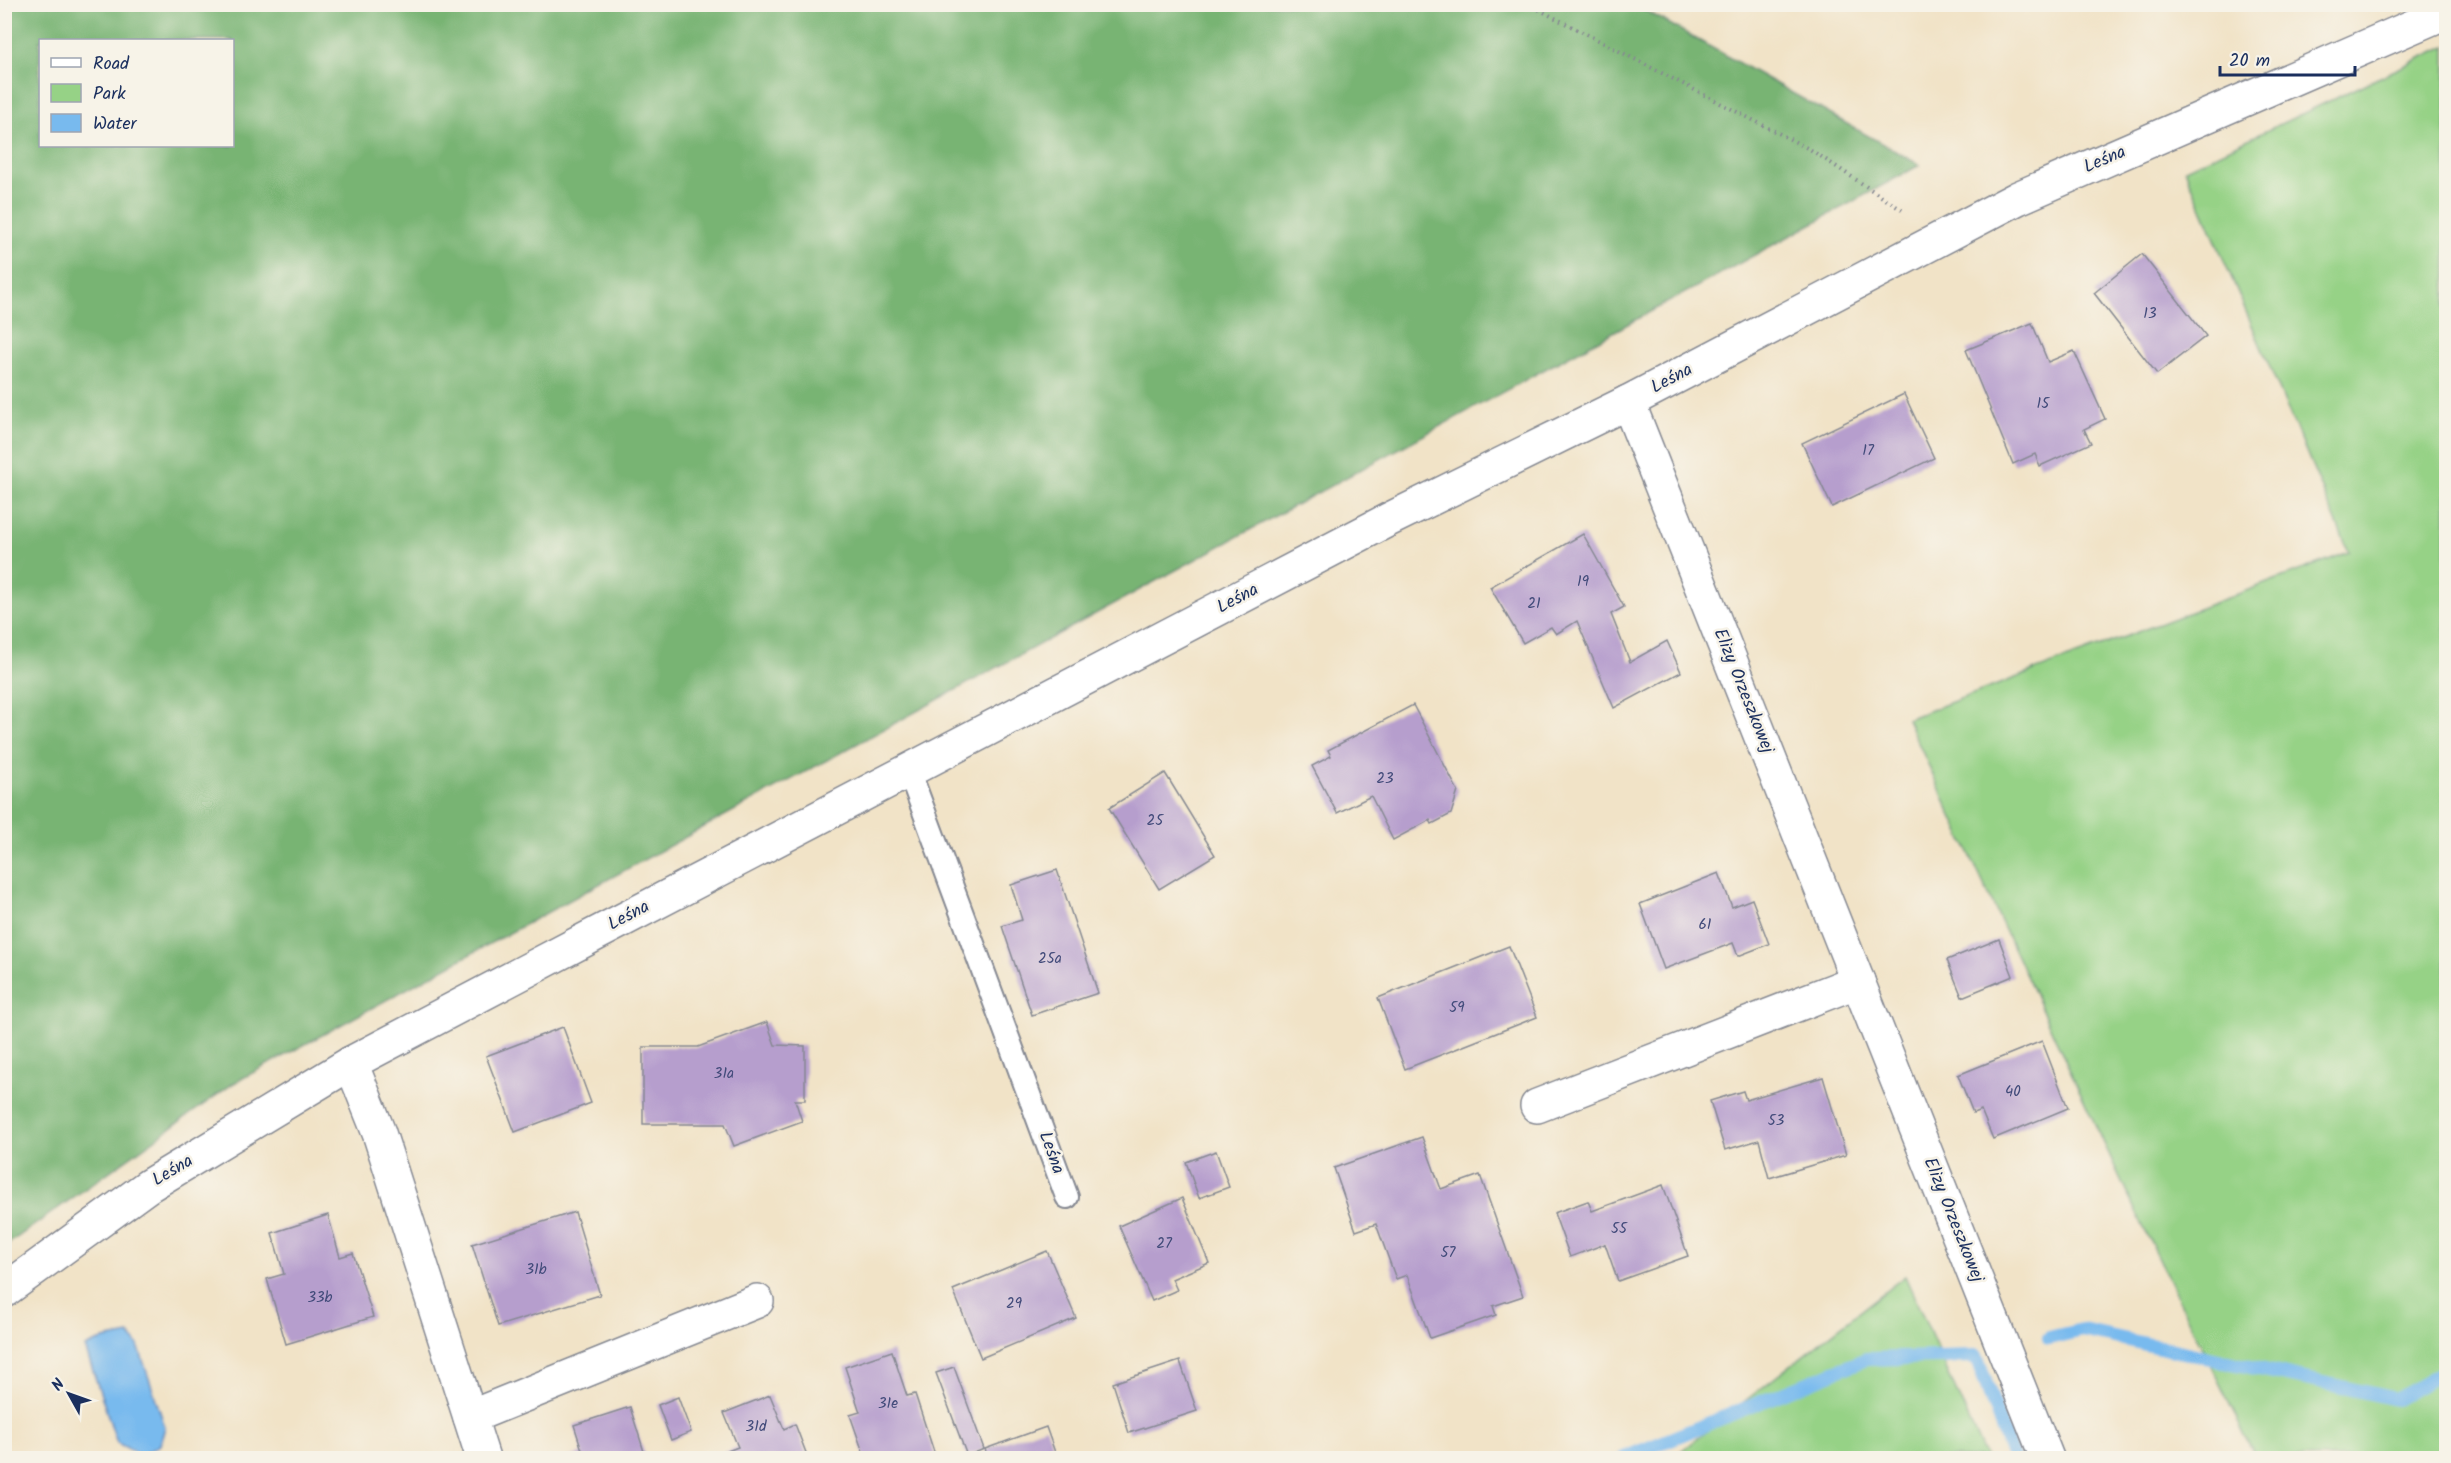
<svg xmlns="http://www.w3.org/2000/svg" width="2451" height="1463" font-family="Kalam,sans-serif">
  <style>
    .green { fill: #96d286; stroke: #588072; stroke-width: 1.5 }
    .forest { fill: #78b473; stroke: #4a7268; stroke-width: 1.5; fill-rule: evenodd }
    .water { fill: #78baee; stroke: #4a74a6; stroke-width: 1.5 }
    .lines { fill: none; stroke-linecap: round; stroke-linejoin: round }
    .stream { stroke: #78baee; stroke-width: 14 }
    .building { fill: #b69ecd }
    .service-casing { stroke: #868992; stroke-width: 26 }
    .minor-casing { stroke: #868992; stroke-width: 36 }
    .tertiary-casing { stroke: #868992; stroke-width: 36 }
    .path { stroke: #868992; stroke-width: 4; stroke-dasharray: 1.5 4.5; stroke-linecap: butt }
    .service { stroke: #fff; stroke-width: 22 }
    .minor { stroke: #fff; stroke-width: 33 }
    .tertiary { stroke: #fff; stroke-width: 33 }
    .labels { text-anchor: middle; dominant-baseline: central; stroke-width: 5; stroke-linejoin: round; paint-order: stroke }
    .number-label { font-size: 15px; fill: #424b7a }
    .street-label { font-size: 18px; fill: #1b2f5e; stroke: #f7f3e8 }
  </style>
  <rect width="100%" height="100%" fill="#f7f3e8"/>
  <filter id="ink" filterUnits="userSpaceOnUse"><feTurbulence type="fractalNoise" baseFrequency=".0167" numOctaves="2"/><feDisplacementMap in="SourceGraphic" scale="12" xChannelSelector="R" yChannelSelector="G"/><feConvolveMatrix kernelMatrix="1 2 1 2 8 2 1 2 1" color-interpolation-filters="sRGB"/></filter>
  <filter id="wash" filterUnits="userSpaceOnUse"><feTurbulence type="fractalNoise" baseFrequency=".008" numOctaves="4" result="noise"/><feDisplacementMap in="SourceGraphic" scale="24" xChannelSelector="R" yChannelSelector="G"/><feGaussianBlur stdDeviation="1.35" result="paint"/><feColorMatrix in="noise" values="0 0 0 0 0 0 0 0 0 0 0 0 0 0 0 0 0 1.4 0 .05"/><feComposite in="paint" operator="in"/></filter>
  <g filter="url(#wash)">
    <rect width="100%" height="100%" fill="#f1e3c7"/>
    <g class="green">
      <polygon points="2446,46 2446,1451 2440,1458 2256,1458 2134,1208 1907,719 2349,552 2185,169"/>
      <polygon points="1905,1276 1986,1458 1672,1458"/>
    </g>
    <path class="forest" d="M5 4 1636 5 1920 165 234 1083 5 1246ZM40 40H232V146H40Z"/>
    <polygon class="water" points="129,1334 138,1345 165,1427 160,1445 141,1455 117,1443 85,1347 104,1339"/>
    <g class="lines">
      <g class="stream">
        <polyline points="2049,1338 2082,1330 2396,1399 2446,1370"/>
        <polyline points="1624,1458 1866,1359 1976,1356 2013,1458"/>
      </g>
    </g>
    <g id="blocks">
      <g class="building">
        <polygon points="2142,254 2206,336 2157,374 2094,293"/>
        <polygon points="2032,323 2048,362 2074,351 2105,419 2084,429 2091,443 2040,466 2035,454 2013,464 1966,350"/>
        <polygon points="1904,394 1934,458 1832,507 1802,443"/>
        <polygon points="1583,534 1624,607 1611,614 1630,662 1667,641 1681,672 1614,708 1577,621 1556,634 1551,627 1523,643 1490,587"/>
        <polygon points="1413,705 1458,791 1451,814 1432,824 1430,820 1393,840 1371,796 1337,813 1312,766 1331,756 1328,750"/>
        <polygon points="1165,773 1215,855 1159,889 1109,808"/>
        <polygon points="1057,870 1098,993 1032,1015 1002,926 1022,920 1011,885"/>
        <polygon points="1719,873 1732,907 1752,899 1769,944 1738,956 1733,943 1664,969 1640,904"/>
        <polygon points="1999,939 2013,976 1962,997 1947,960"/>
        <polygon points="1509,946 1537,1017 1405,1069 1378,998"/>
        <polygon points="767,1022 775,1045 805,1046 805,1100 795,1100 802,1121 734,1146 725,1124 643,1124 643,1047 698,1047"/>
        <polygon points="563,1027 591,1103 515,1132 486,1056"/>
        <polygon points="2042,1041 2068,1108 1993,1139 1981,1110 1973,1113 1958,1075"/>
        <polygon points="1823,1077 1846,1155 1769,1178 1759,1140 1725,1150 1710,1101 1743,1091 1746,1100"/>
        <polygon points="1422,1137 1441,1189 1480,1175 1523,1296 1493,1306 1496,1315 1430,1338 1407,1275 1396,1279 1376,1224 1356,1231 1334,1168"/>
        <polygon points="1216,1151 1229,1187 1199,1198 1186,1162"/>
        <polygon points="1663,1185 1688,1256 1618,1281 1605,1244 1570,1257 1554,1213 1588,1201 1592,1211"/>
        <polygon points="1182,1198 1209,1263 1172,1279 1177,1290 1152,1301 1119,1226"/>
        <polygon points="575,1212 600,1295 498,1326 472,1244"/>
        <polygon points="328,1215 340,1257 353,1253 373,1317 286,1344 267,1279 284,1274 272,1233"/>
        <polygon points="1047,1251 1076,1318 981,1358 953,1290"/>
        <polygon points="892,1351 907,1396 915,1394 936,1458 865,1458 850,1415 860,1412 845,1367"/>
        <polygon points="1180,1361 1197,1411 1129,1433 1113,1383"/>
        <polygon points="954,1367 984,1449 967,1456 936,1373"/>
        <polygon points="770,1395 784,1429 795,1424 808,1458 709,1458 738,1447 724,1413"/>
        <polygon points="678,1397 691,1432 671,1440 658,1405"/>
        <polygon points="630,1407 646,1458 566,1458 583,1453 574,1425"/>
        <polygon points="1046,1427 1057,1458 988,1458 985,1449"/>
      </g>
    </g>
  </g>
  <g filter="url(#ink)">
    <use href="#blocks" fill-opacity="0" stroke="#868992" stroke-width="1.5"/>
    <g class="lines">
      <g class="service-casing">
        <polyline id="service" points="909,771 1067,1197"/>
      </g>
      <g class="minor-casing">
        <g id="minor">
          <polyline points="1628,402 2047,1458"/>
          <polyline points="351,1063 379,1133 483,1458"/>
          <polyline points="1537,1106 1858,981"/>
          <polyline points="470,1417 757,1301"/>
        </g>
      </g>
      <g class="tertiary-casing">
        <polyline id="tertiary" points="4,1291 148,1186 351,1063 596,934 1388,520 1628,402 2018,198 2446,12"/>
      </g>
      <polyline class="path" points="1528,4 1811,150 1905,212"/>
      <use href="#service" class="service"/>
      <use href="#minor" class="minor"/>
      <use href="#tertiary" class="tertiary"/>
    </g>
  </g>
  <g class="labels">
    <g class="number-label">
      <text x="2150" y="314">13</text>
      <text x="2043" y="404">15</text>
      <text x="1868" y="451">17</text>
      <text x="1583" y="582">19</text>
      <text x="1534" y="604">21</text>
      <text x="1385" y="779">23</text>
      <text x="1155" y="821">25</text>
      <text x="1705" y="925">61</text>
      <text x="1050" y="959">25a</text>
      <text x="1457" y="1008">59</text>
      <text x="724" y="1074">31a</text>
      <text x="2013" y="1092">40</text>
      <text x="1776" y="1121">53</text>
      <text x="1619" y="1229">55</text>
      <text x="1164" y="1244">27</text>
      <text x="1448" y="1253">57</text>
      <text x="536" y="1270">31b</text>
      <text x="320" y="1298">33b</text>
      <text x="1014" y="1304">29</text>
      <text x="888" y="1404">31e</text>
      <text x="756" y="1427">31d</text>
    </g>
    <g class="street-label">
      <text transform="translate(2105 160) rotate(-23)">Leśna</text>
      <text transform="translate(1672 379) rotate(-28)">Leśna</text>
      <text transform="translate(1238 599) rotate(-28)">Leśna</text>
      <text transform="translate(1743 691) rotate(68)">Elizy Orzeszkowej</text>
      <text transform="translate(629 916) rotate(-28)">Leśna</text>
      <text transform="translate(1051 1153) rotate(70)">Leśna</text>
      <text transform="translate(173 1171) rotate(-31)">Leśna</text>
      <text transform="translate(1953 1220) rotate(68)">Elizy Orzeszkowej</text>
    </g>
  </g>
  <rect width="2451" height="1463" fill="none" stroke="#f7f3e8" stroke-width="24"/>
  <rect x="39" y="39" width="195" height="108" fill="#f7f3e8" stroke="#9fa5b1" stroke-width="1.5"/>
  <rect x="51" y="58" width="30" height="9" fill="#ffffff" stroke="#9fa5b1" stroke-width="1.5"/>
  <text x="93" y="69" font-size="18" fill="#1b2f5e">Road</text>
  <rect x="51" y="84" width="30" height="18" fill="#96d286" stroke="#9fa5b1" stroke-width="1.5"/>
  <text x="93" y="99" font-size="18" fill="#1b2f5e">Park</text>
  <rect x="51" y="114" width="30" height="18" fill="#78baee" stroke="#9fa5b1" stroke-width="1.5"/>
  <text x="93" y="129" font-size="18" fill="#1b2f5e">Water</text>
  <g transform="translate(69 1394) rotate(310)" stroke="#f7f3e8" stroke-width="4.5" paint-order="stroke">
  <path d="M0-4.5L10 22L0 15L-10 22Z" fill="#1b2f5e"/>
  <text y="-9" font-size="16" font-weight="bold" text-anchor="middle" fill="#1b2f5e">N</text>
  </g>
  <path d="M2220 66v9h135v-9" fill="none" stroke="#1b2f5e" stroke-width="3"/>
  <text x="2229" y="66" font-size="18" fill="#1b2f5e" stroke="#f7f3e8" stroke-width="4.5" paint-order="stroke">20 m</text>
</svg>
